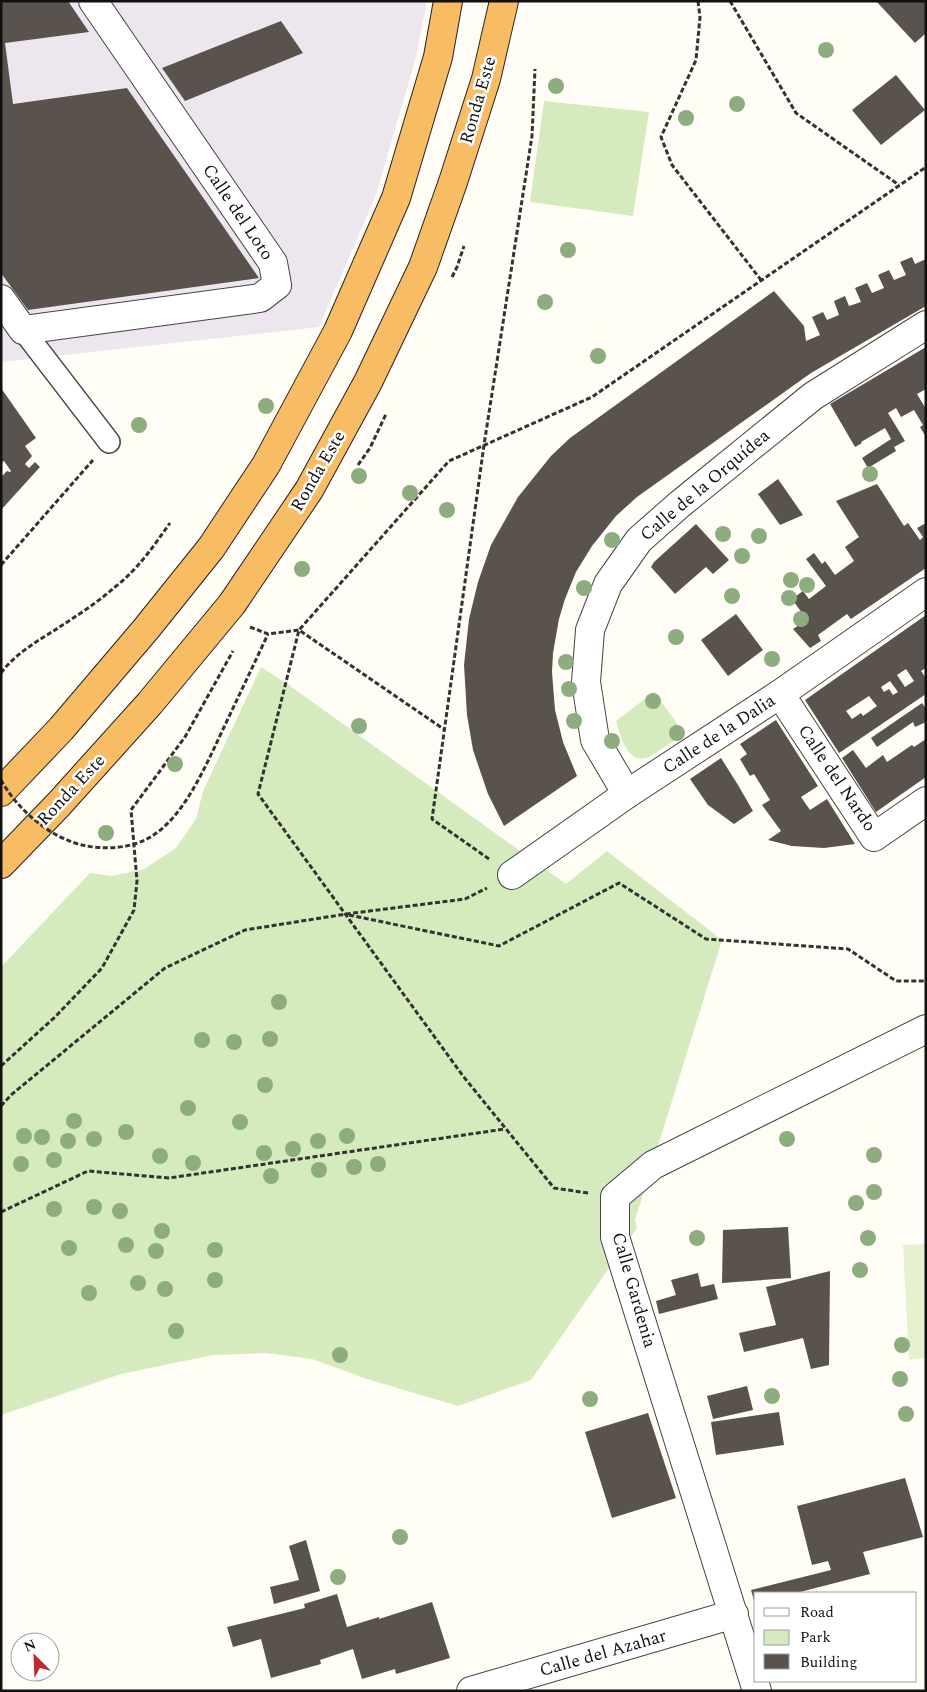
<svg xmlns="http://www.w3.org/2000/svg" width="927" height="1692" font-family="Spectral,serif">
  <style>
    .industrial { fill: #eee6ef }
    .green { fill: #d5ebbd }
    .pitch { fill: #e6f2cf }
    .building { fill: #5a524d; fill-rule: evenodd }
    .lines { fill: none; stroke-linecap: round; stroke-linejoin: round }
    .pedestrian-casing { stroke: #444; stroke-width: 24 }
    .minor-casing { stroke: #444; stroke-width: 30 }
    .trunk-casing { stroke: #222; stroke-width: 30 }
    .path { stroke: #333; stroke-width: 3; stroke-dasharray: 5 2.5; stroke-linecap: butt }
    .pedestrian { stroke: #fff; stroke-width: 21 }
    .minor { stroke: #fff; stroke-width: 28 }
    .trunk { stroke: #f7bc64; stroke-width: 28 }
    .path-bridge { stroke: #333; stroke-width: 3; stroke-dasharray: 5 2.5; stroke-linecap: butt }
    .tree { fill: #8dad7f }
    .labels { text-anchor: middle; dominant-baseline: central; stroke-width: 5; stroke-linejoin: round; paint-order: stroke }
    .street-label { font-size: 18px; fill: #111; stroke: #fff }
  </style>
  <rect width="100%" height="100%" fill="#fffdf5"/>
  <polygon class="industrial" points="1,1 427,1 416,57 376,195 319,327 1,362"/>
  <g class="green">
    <polygon points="544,101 649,112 633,216 530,202"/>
    <polygon points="261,667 286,683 566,884 607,851 722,940 635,1220 637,1228 531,1380 458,1406 367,1379 312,1359 266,1353 213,1355 121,1374 1,1415 1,967 90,873 112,876 144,869 176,848 196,819 203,791"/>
    <path d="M654 692 685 734 649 757C627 765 621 737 616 721Z"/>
  </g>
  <polygon class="pitch" points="926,1244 926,1358 909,1360 903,1245"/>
  <g class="building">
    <polygon points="1,1 68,1 89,32 5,43 13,104 127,88 259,278 28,310 1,273"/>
    <polygon points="876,1 926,1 926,33 915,43"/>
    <polygon points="281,21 303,53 185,101 162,68"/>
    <polygon points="896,75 925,110 881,145 852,110"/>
    <polygon points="912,257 915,264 926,259 926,306 811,373 637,497 616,516 592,546 576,572 565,599 559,619 553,653 552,672 555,710 563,742 577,776 504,826 488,794 473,750 467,715 464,665 469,619 478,582 491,545 518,497 551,456 570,438 774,291 804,326 806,341 820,335 812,317 823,312 827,320 839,315 834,301 845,296 849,306 861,302 855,288 867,283 872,293 884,288 878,275 889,270 894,280 906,275 900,262"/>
    <polygon points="926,347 926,389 917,394 926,409 926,437 920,427 923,425 914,410 901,417 896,408 888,413 905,441 894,447 896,451 868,468 862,458 891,439 885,428 861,442 862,443 855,447 830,404"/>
    <polygon points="1,388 36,438 25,446 32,456 25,464 29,468 35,462 40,467 1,510 1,477 7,471 10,472 11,471 4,461 1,463"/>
    <polygon points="778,479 803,515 780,525 758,494"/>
    <polygon points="877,484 904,526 908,523 920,540 923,537 917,528 926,523 926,568 851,619 847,614 818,635 821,641 810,648 793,629 807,620 792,599 803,591 809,599 826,586 806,559 814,553 822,564 825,561 835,575 854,561 845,547 859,537 836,501"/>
    <polygon points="696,524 729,560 713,574 706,567 675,594 651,567 654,562"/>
    <polygon points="736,614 763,650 728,676 701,640"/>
    <path d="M926 615V668L921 671 926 678V694L839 753 805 700ZM906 669 914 681 905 687 897 675ZM890 681 898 692 893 695 889 689 884 692 881 687ZM869 696 877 706 863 716 861 713 852 719 846 711Z"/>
    <polygon points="922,703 926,709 926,722 915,727 913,722 877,747 871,738"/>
    <polygon points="776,720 818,786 801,797 810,810 827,799 855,844 824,848 792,846 768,840 781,831 762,805 770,800 754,774 750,776 740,759 747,754 740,744"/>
    <polygon points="926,739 926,777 876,812 842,758 853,750 866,768 883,755 887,762 912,745 914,747"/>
    <polygon points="721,758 738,785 753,811 734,824 708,805 690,779"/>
    <polygon points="788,1227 791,1278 722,1283 723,1230"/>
    <polygon points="830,1271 829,1365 811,1369 803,1338 744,1352 739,1333 776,1325 766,1287"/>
    <polygon points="698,1273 701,1287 714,1284 718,1299 659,1314 656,1301 676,1295 671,1280"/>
    <polygon points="747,1386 753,1410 713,1419 707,1396"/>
    <polygon points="779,1412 784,1445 716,1455 711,1422"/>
    <polygon points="648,1413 676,1498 612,1518 585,1432"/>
    <polygon points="905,1478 923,1537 863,1552 870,1574 800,1592 800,1593 756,1593 755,1604 751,1590 831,1570 828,1561 812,1565 797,1506"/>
    <polygon points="306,1540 320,1591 274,1604 270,1587 299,1580 289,1546"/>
    <polygon points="337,1594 347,1627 379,1617 379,1619 432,1602 450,1658 396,1674 395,1669 362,1679 353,1649 320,1660 321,1664 271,1678 261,1639 233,1647 227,1627 305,1608 304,1604"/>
  </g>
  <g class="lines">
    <g class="pedestrian-casing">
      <polyline id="pedestrian" points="23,330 109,442"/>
    </g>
    <g class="minor-casing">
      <g id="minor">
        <polyline points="1,299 23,330 260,298 277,285 273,263 93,1"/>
        <polyline points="780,694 874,837 926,801"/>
        <polyline points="627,794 595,740 586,682 590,630 608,584 639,540 680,504 813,396 926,325"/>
        <polyline points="512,875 627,794 780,694 926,592"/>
        <polyline points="471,1691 734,1614"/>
        <polyline points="757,1691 615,1237 615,1197 653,1165 926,1029"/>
      </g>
    </g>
    <g class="trunk-casing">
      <g id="trunk">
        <polyline points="1,792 61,729 146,629 211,548 266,465 338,331 396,198 438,57 448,1"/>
        <polyline points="1,864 59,804 150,703 232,604 309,490 368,382 423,267 453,182 486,79 504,1"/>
      </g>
    </g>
    <g class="path">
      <polyline points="698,1 700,17 696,60 661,137 672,165 761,280"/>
      <polyline points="730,1 796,113 899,185"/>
      <polyline points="452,277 457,267 464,246"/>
      <polyline points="358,465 370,448 386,414"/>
      <polyline points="1,565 93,460"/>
      <polyline points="250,627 268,634 299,630 445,730"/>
      <path d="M1 673C15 654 36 642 55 630 75 617 97 603 115 587 138 569 153 547 170 523"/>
      <polyline points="489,859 432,819 484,445 532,136 535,69"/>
      <polyline points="349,915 499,946 619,883 706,939 848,949 896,981 926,981"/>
      <polyline points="1,1066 55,1017 102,968 134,910 137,881 131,810 185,737 233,651"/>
      <polyline points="1,1106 11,1095 165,968 245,930 346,914 465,899 487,888"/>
      <polyline points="588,1193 554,1188 463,1076 258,794 299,630 449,461 592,397 926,167"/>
      <polyline points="1,1212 88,1171 169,1178 505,1129"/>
    </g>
    <use href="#pedestrian" class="pedestrian"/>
    <use href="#minor" class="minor"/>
    <use href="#trunk" class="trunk"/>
    <path class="path-bridge" d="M1 780C17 809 49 837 82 845 104 850 132 849 152 836 187 814 208 760 226 723 240 693 254 664 268 634"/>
  </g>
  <g class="tree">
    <circle cx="826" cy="50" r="8"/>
    <circle cx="556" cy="86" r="8"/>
    <circle cx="737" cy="104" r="8"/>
    <circle cx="686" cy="118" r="8"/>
    <circle cx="568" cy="250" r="8"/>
    <circle cx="545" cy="302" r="8"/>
    <circle cx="598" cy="356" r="8"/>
    <circle cx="266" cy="406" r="8"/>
    <circle cx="139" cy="425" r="8"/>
    <circle cx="870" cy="474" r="8"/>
    <circle cx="359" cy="476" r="8"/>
    <circle cx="410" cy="493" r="8"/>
    <circle cx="447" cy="510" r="8"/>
    <circle cx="723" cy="534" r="8"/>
    <circle cx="759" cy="536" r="8"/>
    <circle cx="612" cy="540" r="8"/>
    <circle cx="742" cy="556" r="8"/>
    <circle cx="302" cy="569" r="8"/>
    <circle cx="791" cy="580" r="8"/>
    <circle cx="807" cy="585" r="8"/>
    <circle cx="584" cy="588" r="8"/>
    <circle cx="732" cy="596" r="8"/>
    <circle cx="789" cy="598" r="8"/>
    <circle cx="801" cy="619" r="8"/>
    <circle cx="676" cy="637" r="8"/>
    <circle cx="772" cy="659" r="8"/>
    <circle cx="566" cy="662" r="8"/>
    <circle cx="569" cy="689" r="8"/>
    <circle cx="653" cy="701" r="8"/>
    <circle cx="574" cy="721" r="8"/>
    <circle cx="359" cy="726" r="8"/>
    <circle cx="677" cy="733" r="8"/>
    <circle cx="612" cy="741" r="8"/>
    <circle cx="175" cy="764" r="8"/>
    <circle cx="106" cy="833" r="8"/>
    <circle cx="279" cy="1002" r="8"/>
    <circle cx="270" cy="1039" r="8"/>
    <circle cx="202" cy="1040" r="8"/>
    <circle cx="234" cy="1042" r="8"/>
    <circle cx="265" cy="1085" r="8"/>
    <circle cx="188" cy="1108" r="8"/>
    <circle cx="74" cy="1121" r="8"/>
    <circle cx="240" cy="1122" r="8"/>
    <circle cx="126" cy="1132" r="8"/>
    <circle cx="24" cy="1136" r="8"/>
    <circle cx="347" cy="1136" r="8"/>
    <circle cx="42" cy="1137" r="8"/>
    <circle cx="94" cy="1139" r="8"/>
    <circle cx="787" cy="1139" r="8"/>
    <circle cx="68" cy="1141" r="8"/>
    <circle cx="318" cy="1141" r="8"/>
    <circle cx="293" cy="1149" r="8"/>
    <circle cx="264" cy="1153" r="8"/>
    <circle cx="874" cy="1155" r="8"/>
    <circle cx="160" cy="1156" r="8"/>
    <circle cx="54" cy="1160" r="8"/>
    <circle cx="193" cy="1163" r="8"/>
    <circle cx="21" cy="1164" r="8"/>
    <circle cx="378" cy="1164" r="8"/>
    <circle cx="354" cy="1167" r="8"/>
    <circle cx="319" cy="1170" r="8"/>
    <circle cx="271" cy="1176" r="8"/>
    <circle cx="874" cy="1192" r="8"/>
    <circle cx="856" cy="1203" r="8"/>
    <circle cx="94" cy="1207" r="8"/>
    <circle cx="54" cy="1209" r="8"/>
    <circle cx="120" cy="1211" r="8"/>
    <circle cx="162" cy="1231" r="8"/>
    <circle cx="697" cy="1238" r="8"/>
    <circle cx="868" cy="1238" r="8"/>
    <circle cx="126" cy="1245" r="8"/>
    <circle cx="69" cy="1248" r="8"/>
    <circle cx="215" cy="1250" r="8"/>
    <circle cx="156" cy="1251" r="8"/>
    <circle cx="860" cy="1270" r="8"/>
    <circle cx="215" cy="1280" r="8"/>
    <circle cx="138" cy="1283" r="8"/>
    <circle cx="165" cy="1289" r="8"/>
    <circle cx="89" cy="1293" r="8"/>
    <circle cx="176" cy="1331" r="8"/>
    <circle cx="902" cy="1345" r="8"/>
    <circle cx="340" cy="1355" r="8"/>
    <circle cx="900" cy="1379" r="8"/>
    <circle cx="772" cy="1396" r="8"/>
    <circle cx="590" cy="1399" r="8"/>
    <circle cx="906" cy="1414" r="8"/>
    <circle cx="400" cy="1537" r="8"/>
    <circle cx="338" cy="1577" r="8"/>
  </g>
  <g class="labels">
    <g class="street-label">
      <text transform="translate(478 100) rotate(-74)">Ronda Este</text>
      <text transform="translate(238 212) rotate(56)">Calle del Loto</text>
      <text transform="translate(318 471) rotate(-60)">Ronda Este</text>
      <text transform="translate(705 485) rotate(-40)">Calle de la Orquídea</text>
      <text transform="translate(719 734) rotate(-33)">Calle de la Dalia</text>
      <text transform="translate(837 778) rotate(56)">Calle del Nardo</text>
      <text transform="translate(71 790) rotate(-47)">Ronda Este</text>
      <text transform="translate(634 1290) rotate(74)">Calle Gardenia</text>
      <text transform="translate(603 1653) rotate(-16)">Calle del Azahar</text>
    </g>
  </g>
  <rect width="927" height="1692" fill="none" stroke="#111111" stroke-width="5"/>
  <rect x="754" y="1592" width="162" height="90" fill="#ffffff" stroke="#a0a0a0"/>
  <rect x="764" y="1608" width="25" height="8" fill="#ffffff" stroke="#a0a0a0"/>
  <text x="800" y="1617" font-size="15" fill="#111111">Road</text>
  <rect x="764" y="1630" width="25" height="15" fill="#d5ebbd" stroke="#a0a0a0"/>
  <text x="800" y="1642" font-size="15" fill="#111111">Park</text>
  <rect x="764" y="1654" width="25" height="15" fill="#5a524d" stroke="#a0a0a0"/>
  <text x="800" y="1667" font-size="15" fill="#111111">Building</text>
  <g transform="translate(35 1657) rotate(336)"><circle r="24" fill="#ffffff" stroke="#a0a0a0"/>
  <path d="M0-4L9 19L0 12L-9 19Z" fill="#c4262e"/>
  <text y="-8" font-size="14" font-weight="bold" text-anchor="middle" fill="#111111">N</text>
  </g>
</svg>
